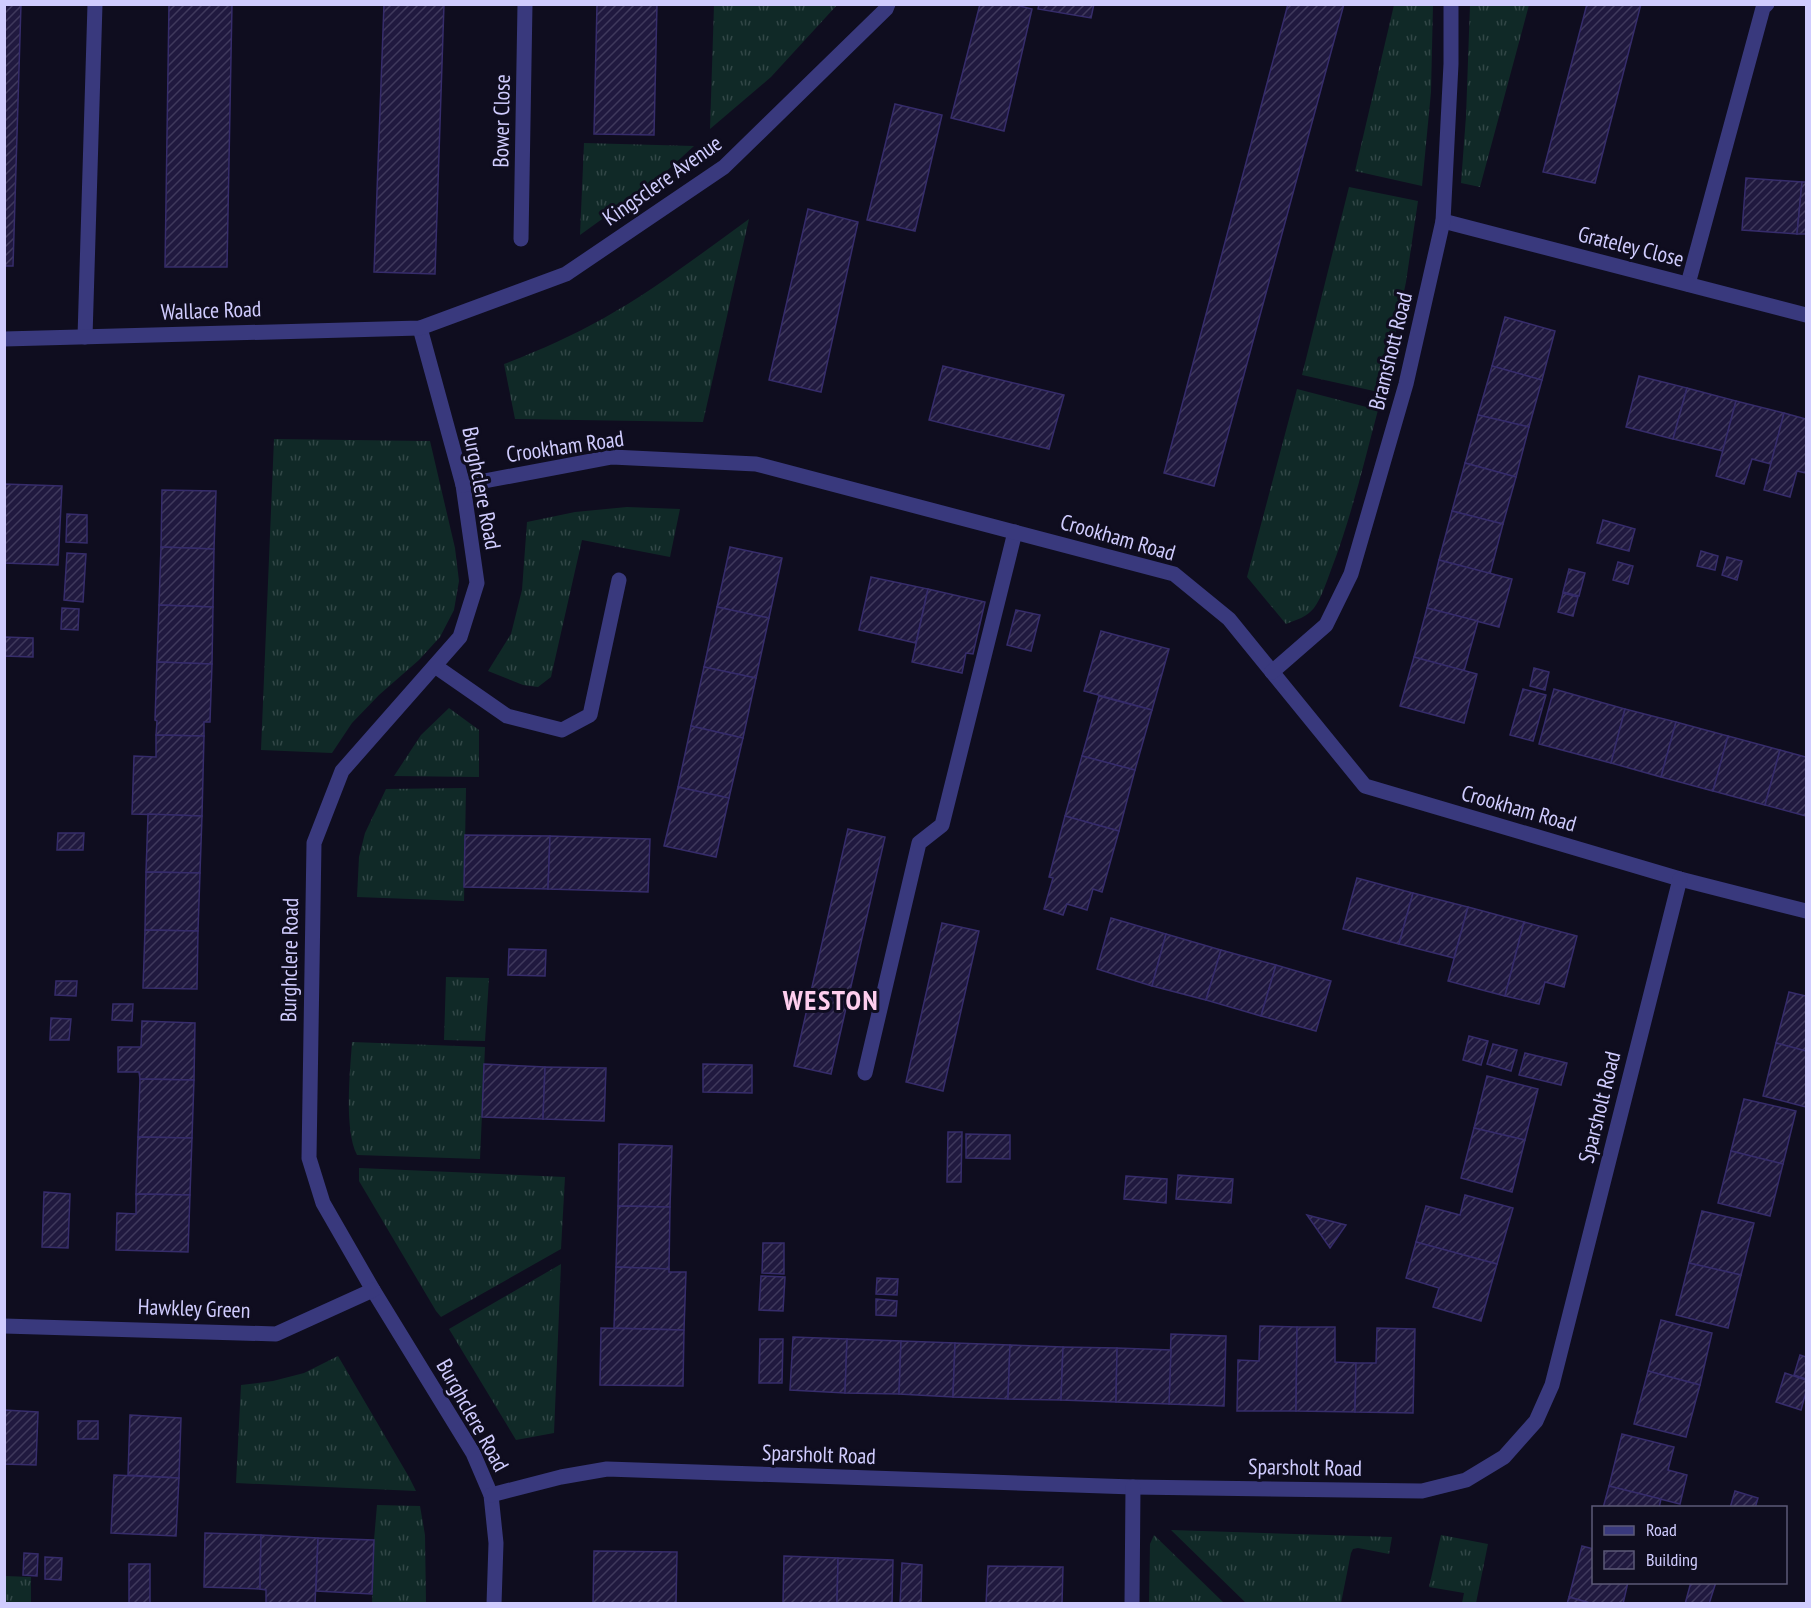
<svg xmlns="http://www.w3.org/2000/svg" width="1811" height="1608" font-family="'PT Sans Narrow',sans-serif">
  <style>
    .grass { fill: url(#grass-tufts) }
    .building { fill: url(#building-hatch); stroke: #362c6b; stroke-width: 1.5 }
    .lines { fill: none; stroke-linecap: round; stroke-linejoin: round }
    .lane { stroke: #39397d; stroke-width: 15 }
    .street { stroke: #39397d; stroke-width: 15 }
    .labels { text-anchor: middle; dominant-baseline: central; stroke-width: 6; stroke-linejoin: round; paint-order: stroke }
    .street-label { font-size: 22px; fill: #d0ccfe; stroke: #0f0d1f }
    .district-label { font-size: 28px; font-weight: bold; letter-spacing: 1.5px; fill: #feceee; stroke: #0f0d1f }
  </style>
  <defs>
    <pattern id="grass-tufts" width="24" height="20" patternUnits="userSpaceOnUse" patternTransform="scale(1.5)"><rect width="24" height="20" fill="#102927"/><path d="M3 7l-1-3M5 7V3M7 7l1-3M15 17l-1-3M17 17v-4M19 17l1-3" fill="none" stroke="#324747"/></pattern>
    <pattern id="building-hatch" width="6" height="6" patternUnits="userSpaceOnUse" patternTransform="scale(1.5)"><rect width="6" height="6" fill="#20193f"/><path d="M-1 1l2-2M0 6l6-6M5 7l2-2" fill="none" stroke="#3f395c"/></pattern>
  </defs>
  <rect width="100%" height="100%" fill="#0f0d1f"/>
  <g class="grass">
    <polygon points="714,5 837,5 771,77 710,129"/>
    <polygon points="1394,5 1433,5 1431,92 1422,186 1355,171"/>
    <polygon points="1470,5 1529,5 1480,187 1461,183 1466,116"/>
    <polygon points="584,143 694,146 659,178 580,235"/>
    <polygon points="1349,187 1418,201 1406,282 1383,393 1302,375"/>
    <path d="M749 219 703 422 515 419 504 364C538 351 572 336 604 318 654 290 702 253 749 219Z"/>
    <path d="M1297 389 1378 410C1364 463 1351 518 1331 570 1326 583 1322 597 1314 608 1307 617 1296 620 1286 624L1247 577Z"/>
    <polygon points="274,439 430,441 455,548 459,581 454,610 440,637 419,660 379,695 352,723 332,753 261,750"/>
    <polygon points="627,507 680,509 670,557 582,540 551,677 538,687 523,685 488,671 511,634 522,590 527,522 575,512"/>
    <polygon points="449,708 479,730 479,777 394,776 421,735"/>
    <polygon points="466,788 464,901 357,897 359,857 365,833 386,789"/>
    <polygon points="446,977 489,978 485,1041 444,1040"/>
    <path d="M352 1042 485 1047 480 1159 357 1155C344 1129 350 1072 352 1042Z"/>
    <polygon points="359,1168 565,1177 561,1249 441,1317 436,1311 359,1181"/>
    <polygon points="561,1264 554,1433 516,1440 449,1329"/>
    <polygon points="338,1356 409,1477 416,1491 236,1483 241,1385 273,1381 304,1373"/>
    <polygon points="377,1505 420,1506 425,1535 426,1603 372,1604 374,1540"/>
    <polygon points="1171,1530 1392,1537 1389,1554 1358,1548 1353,1549 1351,1553 1341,1603 1247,1604"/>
    <polygon points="1154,1535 1224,1603 1149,1603 1150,1544"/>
    <polygon points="1441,1535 1488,1544 1476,1603 1462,1603 1464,1593 1429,1587"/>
    <polygon points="5,1576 31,1577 31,1603 5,1603"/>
  </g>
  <g class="building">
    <polygon points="4,4 21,4 13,266 4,266"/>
    <polygon points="169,4 232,4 227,267 165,267"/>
    <polygon points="384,4 444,4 435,274 374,272"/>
    <polygon points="597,4 657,4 654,135 594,134"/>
    <polygon points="980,4 1012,4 1032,9 1004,131 951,118"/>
    <polygon points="1039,4 1094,4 1091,18 1038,9"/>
    <polygon points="1288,4 1344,4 1214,486 1164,473"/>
    <polygon points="1587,4 1641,4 1595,183 1543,172"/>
    <polygon points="895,104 942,115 915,231 867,220"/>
    <polygon points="1746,178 1802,182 1797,234 1742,230"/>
    <polygon points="1802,182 1806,182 1806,234 1797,234"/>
    <polygon points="808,209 858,222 821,392 769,380"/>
    <polygon points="1505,317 1555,331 1542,380 1492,366"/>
    <polygon points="943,366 1064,395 1049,449 929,420"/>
    <polygon points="1492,366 1542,380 1529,427 1478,415"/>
    <polygon points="1639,376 1687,388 1673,439 1626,427"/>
    <polygon points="1687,388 1736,401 1723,451 1673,439"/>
    <polygon points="1736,401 1784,413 1771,464 1752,459 1744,484 1716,476"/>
    <polygon points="1784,413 1806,419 1806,473 1797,471 1790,497 1764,490"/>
    <polygon points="1478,415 1529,427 1516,477 1465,463"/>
    <polygon points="1465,463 1516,477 1503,524 1452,511"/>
    <polygon points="4,484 62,486 58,565 4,563"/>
    <polygon points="162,490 216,491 214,549 161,547"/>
    <polygon points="1452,511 1503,524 1490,574 1439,560"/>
    <polygon points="67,514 87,515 87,543 66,542"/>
    <polygon points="1603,520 1635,529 1629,551 1597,543"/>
    <polygon points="161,547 214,549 213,607 159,605"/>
    <polygon points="730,547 782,558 769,618 717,607"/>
    <polygon points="1701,551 1718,556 1715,570 1697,566"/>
    <polygon points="67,553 86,554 83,602 64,600"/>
    <polygon points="1727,557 1742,561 1737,580 1722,575"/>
    <polygon points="1439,560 1512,579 1499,627 1427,608"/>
    <polygon points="1618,562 1633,566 1628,584 1613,580"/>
    <polygon points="1569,569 1585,573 1579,596 1563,592"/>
    <polygon points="871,577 928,589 916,643 859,630"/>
    <polygon points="928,589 985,602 973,654 966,653 962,673 912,662"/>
    <polygon points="1563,593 1578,597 1573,616 1558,612"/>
    <polygon points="159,605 213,607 212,664 157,662"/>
    <polygon points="717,607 769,618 756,678 704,667"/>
    <polygon points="62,608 79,609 78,630 61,629"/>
    <polygon points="1427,608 1478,621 1464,671 1414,657"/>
    <polygon points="1016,610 1040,615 1031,651 1007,645"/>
    <polygon points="1101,631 1169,649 1152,710 1084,691"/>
    <polygon points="4,637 33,638 33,657 4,656"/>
    <polygon points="1414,657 1477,674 1464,723 1400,706"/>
    <polygon points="157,662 212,664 210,722 204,722 204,736 156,735 157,721 155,720"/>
    <polygon points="704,667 756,678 743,738 691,726"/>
    <polygon points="1534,668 1549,672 1545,690 1530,686"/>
    <polygon points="1523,689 1546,695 1533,741 1510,735"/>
    <polygon points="1554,689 1625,709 1611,763 1539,744"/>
    <polygon points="1099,696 1152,710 1135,770 1082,756"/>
    <polygon points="1625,709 1676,722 1661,777 1611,763"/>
    <polygon points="1676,722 1728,736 1713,791 1661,777"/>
    <polygon points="691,726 743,738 729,798 678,787"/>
    <polygon points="156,735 204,736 202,816 132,814 134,756 156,757"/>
    <polygon points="1728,736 1780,750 1765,805 1713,791"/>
    <polygon points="1780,750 1806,757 1806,816 1765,805"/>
    <polygon points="1082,756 1135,770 1119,831 1065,816"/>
    <polygon points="678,787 729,798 716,857 664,846"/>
    <polygon points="148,814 202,816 200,873 146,872"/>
    <polygon points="1065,816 1119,831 1102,892 1093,889 1087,910 1067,904 1063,915 1044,909 1053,878 1049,877"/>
    <polygon points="848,829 885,837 831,1074 794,1066"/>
    <polygon points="58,833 84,833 83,850 57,850"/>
    <polygon points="465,835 550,836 548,889 464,887"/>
    <polygon points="550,836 650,839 648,892 548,889"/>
    <polygon points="146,872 200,873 198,931 145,930"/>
    <polygon points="1357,878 1413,893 1399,944 1343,929"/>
    <polygon points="1413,893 1468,907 1454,958 1399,944"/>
    <polygon points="1468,907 1524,922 1505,996 1448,981"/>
    <polygon points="1111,918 1166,934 1152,986 1097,969"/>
    <polygon points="1524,922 1577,936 1564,987 1545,982 1539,1004 1505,996"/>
    <polygon points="942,923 979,931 943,1091 906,1082"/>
    <polygon points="145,930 198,931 197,989 143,988"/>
    <polygon points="1166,934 1221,950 1206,1000 1152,986"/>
    <polygon points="509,949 546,950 545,976 508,975"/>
    <polygon points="1221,950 1276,965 1261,1016 1206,1000"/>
    <polygon points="1276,965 1331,981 1316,1031 1261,1016"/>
    <polygon points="56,981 77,981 76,996 55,995"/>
    <polygon points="1789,992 1806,996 1806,1051 1776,1043"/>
    <polygon points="113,1004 133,1004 132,1021 112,1020"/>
    <polygon points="51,1018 71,1019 69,1040 50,1040"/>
    <polygon points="142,1021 195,1023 194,1080 140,1079 139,1072 118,1072 118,1047 141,1047"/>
    <polygon points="1469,1036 1488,1041 1481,1065 1463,1060"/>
    <polygon points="1776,1043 1806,1051 1806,1107 1763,1096"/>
    <polygon points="1493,1044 1517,1050 1511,1071 1487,1064"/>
    <polygon points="1525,1053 1567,1063 1561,1085 1519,1075"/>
    <polygon points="484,1064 545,1067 543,1119 482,1117"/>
    <polygon points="703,1064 752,1065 752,1093 703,1092"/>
    <polygon points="545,1067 606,1068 604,1121 543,1119"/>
    <polygon points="1487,1076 1538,1089 1525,1140 1474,1128"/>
    <polygon points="140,1079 194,1080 192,1138 138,1137"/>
    <polygon points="1744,1099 1796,1111 1783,1164 1731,1151"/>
    <polygon points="1474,1128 1525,1140 1512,1192 1461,1178"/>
    <polygon points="948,1132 962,1132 961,1182 947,1182"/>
    <polygon points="966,1134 1010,1135 1010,1159 966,1158"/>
    <polygon points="138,1137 192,1138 190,1195 136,1194"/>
    <polygon points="619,1144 672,1146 670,1207 618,1206"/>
    <polygon points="1731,1151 1783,1164 1770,1216 1718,1203"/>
    <polygon points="1178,1175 1233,1179 1231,1203 1176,1199"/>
    <polygon points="1126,1176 1167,1179 1166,1203 1124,1199"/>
    <polygon points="44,1192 70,1194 68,1248 42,1247"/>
    <polygon points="136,1194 190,1195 188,1252 116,1250 117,1213 136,1214"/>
    <polygon points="1465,1195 1513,1208 1497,1264 1416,1242 1426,1206 1460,1215"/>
    <polygon points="618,1206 670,1207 669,1269 616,1267"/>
    <polygon points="1702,1211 1754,1223 1741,1275 1689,1263"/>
    <polygon points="1307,1215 1346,1225 1330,1248"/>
    <polygon points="1416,1242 1497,1264 1481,1321 1433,1307 1439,1288 1406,1278"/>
    <polygon points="763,1243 784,1243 784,1274 762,1273"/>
    <polygon points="1689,1263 1741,1275 1728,1328 1676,1315"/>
    <polygon points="616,1267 669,1269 669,1272 686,1272 684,1330 614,1328"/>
    <polygon points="761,1276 785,1277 783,1311 759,1310"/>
    <polygon points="877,1278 898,1279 897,1295 876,1294"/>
    <polygon points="876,1299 897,1301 896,1316 876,1315"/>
    <polygon points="1661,1320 1712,1333 1700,1385 1648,1371"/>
    <polygon points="1260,1326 1297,1327 1296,1411 1237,1411 1238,1360 1259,1361"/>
    <polygon points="1297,1327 1335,1327 1335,1362 1356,1363 1355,1412 1296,1411"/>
    <polygon points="601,1328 684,1330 683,1386 600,1385"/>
    <polygon points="1377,1328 1415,1329 1413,1413 1355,1412 1356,1363 1376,1363"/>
    <polygon points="1171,1334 1226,1336 1224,1406 1169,1404"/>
    <polygon points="793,1337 847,1339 845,1393 790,1390"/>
    <polygon points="760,1339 783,1339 782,1383 759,1383"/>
    <polygon points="847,1339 901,1341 899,1394 845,1393"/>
    <polygon points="901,1341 955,1343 953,1397 899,1394"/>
    <polygon points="955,1343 1010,1345 1008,1399 953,1397"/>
    <polygon points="1010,1345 1063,1347 1061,1400 1008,1399"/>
    <polygon points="1063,1347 1117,1348 1116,1402 1061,1400"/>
    <polygon points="1117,1348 1171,1350 1169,1404 1116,1402"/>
    <polygon points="1800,1355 1806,1357 1806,1379 1794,1375"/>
    <polygon points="1648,1371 1700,1385 1686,1437 1634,1424"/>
    <polygon points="1785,1373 1806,1380 1806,1392 1801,1410 1776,1402"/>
    <polygon points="4,1410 38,1412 36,1465 4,1464"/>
    <polygon points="130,1415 181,1418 179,1478 128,1475"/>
    <rect x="78" y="1421" width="20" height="18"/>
    <polygon points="1622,1434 1674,1447 1668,1470 1687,1475 1680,1504 1609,1486"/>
    <polygon points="114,1475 179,1478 176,1536 111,1533"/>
    <polygon points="1609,1486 1661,1499 1659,1508 1603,1508"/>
    <polygon points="1735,1491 1758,1498 1755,1508 1730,1508"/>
    <polygon points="205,1533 261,1535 260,1589 204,1587"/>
    <polygon points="261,1535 318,1538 315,1604 266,1604 266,1590 260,1589"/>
    <polygon points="318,1538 374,1540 372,1594 316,1591"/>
    <polygon points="1582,1546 1594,1549 1594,1582 1628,1582 1623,1604 1593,1604 1569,1597"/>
    <polygon points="594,1551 677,1552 676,1604 593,1604"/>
    <polygon points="24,1553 38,1554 37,1576 23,1575"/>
    <polygon points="784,1556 838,1558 837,1604 783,1604"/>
    <polygon points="45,1557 62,1558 61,1580 45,1579"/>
    <polygon points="838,1558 893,1560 892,1604 837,1604"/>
    <polygon points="902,1563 922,1565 921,1604 900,1604"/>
    <rect x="129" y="1564" width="21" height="40"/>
    <polygon points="988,1566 1063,1567 1062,1604 986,1604"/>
    <polygon points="1691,1582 1716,1582 1709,1604 1685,1604"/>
    <polygon points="1569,1597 1593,1604 1567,1604"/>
  </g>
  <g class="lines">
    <g class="lane">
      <polyline points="1688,284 1763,8 1767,4"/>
      <polyline points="435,666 507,716 562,730 590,715 619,580"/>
      <polyline points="865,1073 919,843 942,825 1015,532"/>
    </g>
    <g class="street">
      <polyline points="1443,221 1806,315"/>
      <polyline points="521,239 525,4"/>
      <polyline points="420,328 463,485 477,583 460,637 342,771 314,843 309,1158 323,1203 373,1290 473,1453 491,1495 496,1543 494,1604"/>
      <polyline points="85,337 95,4"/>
      <polyline points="4,339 420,328 566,274 724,167 886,9 888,4"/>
      <polyline points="463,485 612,457 756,464 1174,574 1229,619 1365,786 1680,879 1806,911"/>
      <polyline points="1272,672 1326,625 1351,574 1406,384 1443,221 1451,64 1451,4"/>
      <polyline points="4,1326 276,1334 373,1290"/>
      <polyline points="491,1495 561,1477 607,1469 1133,1487 1422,1491 1466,1480 1504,1457 1536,1421 1552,1385 1680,879"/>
      <polyline points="1132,1604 1133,1487"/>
    </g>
  </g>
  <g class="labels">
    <g class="street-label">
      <text transform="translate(501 121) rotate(-89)">Bower Close</text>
      <text transform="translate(662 180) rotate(-35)">Kingsclere Avenue</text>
      <text transform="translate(1631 246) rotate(14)">Grateley Close</text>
      <text transform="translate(211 310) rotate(-2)">Wallace Road</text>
      <text transform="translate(1390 351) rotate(-76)">Bramshott Road</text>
      <text transform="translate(565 446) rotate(-8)">Crookham Road</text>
      <text transform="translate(482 488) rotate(79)">Burghclere Road</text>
      <text transform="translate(1118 537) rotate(16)">Crookham Road</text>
      <text transform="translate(1519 808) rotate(16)">Crookham Road</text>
      <text transform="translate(289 960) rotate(-89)">Burghclere Road</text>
      <text transform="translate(1599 1107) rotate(-76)">Sparsholt Road</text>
      <text transform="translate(194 1308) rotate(2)">Hawkley Green</text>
      <text transform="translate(473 1415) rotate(61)">Burghclere Road</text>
      <text transform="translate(819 1454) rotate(2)">Sparsholt Road</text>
      <text transform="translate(1305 1467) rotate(1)">Sparsholt Road</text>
    </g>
    <g class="district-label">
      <text x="831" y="999">WESTON</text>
    </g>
  </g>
  <rect width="1811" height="1608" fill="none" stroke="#d0ccfe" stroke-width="12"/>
  <rect x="1592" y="1506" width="195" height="78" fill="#0f0d1f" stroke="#5c5978" stroke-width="1.5"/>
  <rect x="1604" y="1526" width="30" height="9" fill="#39397d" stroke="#5c5978" stroke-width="1.5"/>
  <text x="1646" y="1536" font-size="18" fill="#d0ccfe">Road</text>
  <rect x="1604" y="1551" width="30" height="18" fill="url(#building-hatch)" stroke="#5c5978" stroke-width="1.5"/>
  <text x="1646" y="1566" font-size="18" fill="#d0ccfe">Building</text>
</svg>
